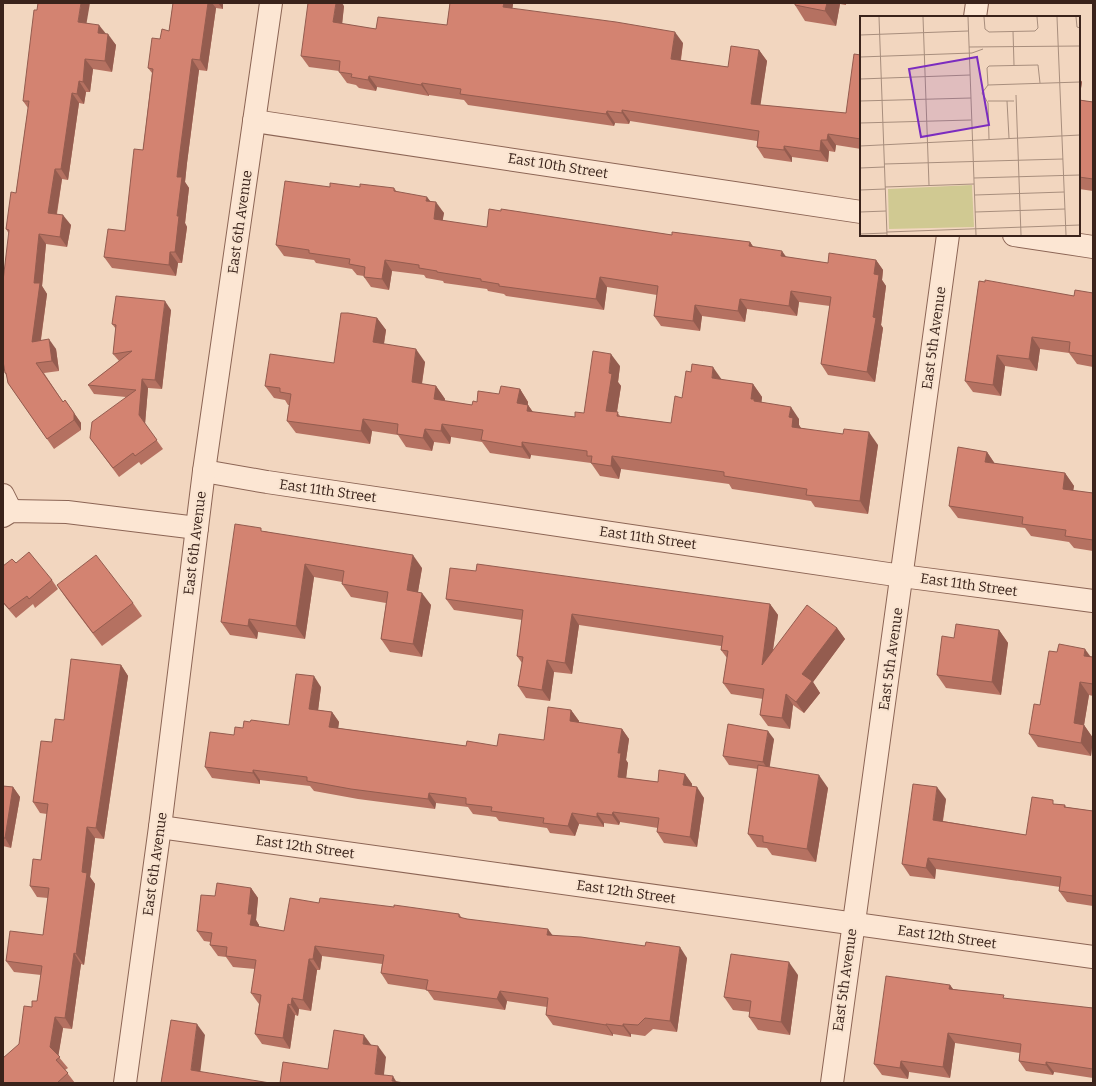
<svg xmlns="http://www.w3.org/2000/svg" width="1096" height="1086" font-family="Bitter,serif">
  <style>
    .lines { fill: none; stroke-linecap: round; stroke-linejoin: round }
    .minor-casing { stroke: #8c6555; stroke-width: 24 }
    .minor { stroke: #fce6d3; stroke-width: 22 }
    .wall { fill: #b57161 }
    .shaded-wall { fill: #945c4f }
    .building { fill: #d38371; stroke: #945c4f }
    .labels { text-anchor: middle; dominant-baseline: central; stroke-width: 4; stroke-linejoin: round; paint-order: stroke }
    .street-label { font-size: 14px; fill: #3a231b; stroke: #f8e3cf }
    .inset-road { fill: none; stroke: #a88e7d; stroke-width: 1 }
    .view { fill: #7b2cbf; fill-opacity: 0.15; stroke: #7b2cbf; stroke-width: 2 }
    .inset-edge { fill: none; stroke: #3a231b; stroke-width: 2 }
  </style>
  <rect width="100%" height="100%" fill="#f2d6bf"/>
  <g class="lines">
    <g class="minor-casing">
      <g id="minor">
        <polyline points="975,17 977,3"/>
        <polyline points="254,121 861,212"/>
        <polyline points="1014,235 1093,247"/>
        <polyline points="204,471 267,482 902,576 1093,601"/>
        <polyline points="3,495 11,511"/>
        <polyline points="3,516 11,511 67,512 197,528"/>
        <polyline points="160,827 1093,957"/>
        <polyline points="125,1083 160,827 204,471 271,3"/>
        <polyline points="832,1083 948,235"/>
      </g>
    </g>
    <use href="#minor" class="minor"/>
  </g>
  <g class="wall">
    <polygon points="173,3 223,3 223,9 216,8 207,71 199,70 187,163 185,182 189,188 185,223 187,227 182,263 178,263 176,276 112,268 104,257 125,231 143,150 152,73 148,68 160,39 169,31"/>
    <polygon points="450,3 512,3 513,4 512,9 683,43 681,60 728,67 759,50 767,61 760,105 846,113 861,55 861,149 836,145 835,152 829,151 828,162 792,157 792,162 764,158 757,147 757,141 630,121 629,124 615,123 614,126 468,105 464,100 429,95 429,96 377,87 376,91 359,88 356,85 347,83 339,72 339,71 309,67 301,56 344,6 342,24 376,29 447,25"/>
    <polygon points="795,3 846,3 846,5 840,4 836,26 805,21 795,5"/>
    <polygon points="87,23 106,34 116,45 112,72 93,69 90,92 86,92 84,104 79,103 68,180 62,179 57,214 71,225 67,247 46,244 42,286 47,294 41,340 56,349 59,371 44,373 63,402 65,400 81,423 81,430 54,449 8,383 7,376 5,373 9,234 6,229 16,193 28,108 23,101"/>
    <polygon points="1079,78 1082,82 1079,100 1093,102 1093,191 1079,189"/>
    <polygon points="330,187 394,188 397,192 430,201 444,213 442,221 487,227 501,211 672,235 750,242 753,247 786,257 828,263 876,260 883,270 882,280 886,286 881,325 883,328 875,382 828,375 821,364 830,306 799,302 797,316 747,309 745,322 702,316 700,331 661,326 654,316 657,295 607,287 604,310 506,296 504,294 488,291 487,289 444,283 443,281 426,278 424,275 392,271 389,290 371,287 364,277 364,276 357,275 352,269 316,263 314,260 284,256 276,245"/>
    <polygon points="979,281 1074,296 1093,293 1093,367 1077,364 1069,353 1040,349 1037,371 1005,366 1001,396 973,392 965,381"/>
    <polygon points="171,310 162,389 148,388 145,424 163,449 141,465 139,462 119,477 90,438 126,397 94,394 88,385 119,361 113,354 116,329 112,324"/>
    <polygon points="377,318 386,330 384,344 425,362 422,384 436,386 445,399 444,401 472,405 477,402 499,394 520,389 528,402 528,405 533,412 575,417 584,413 620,366 618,382 621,386 617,412 620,416 671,423 682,398 722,380 753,384 762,397 761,402 799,419 799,425 801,428 878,445 868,514 815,507 811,501 732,489 729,484 621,469 619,479 600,476 591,463 531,455 530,459 490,453 482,442 451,437 450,444 434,442 432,451 406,447 398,435 372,431 370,444 296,433 287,421 289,405 288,405 285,400 274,398 265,386 334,363"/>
    <polygon points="987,452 995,464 1065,473 1074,486 1073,491 1093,493 1093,551 1074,548 1069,542 1031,536 1025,528 958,518 949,506"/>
    <polygon points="264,531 422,568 418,592 431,605 422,657 390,652 381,639 386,603 351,597 342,584 342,582 314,577 305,639 258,632 257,639 230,635 221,622"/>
    <polygon points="16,563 52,580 58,589 35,608 33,604 16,618 3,603 3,566"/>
    <polygon points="476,571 770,604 778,615 773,650 837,628 845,639 813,682 820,693 804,713 793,705 790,729 768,726 760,715 763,699 731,694 723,683 727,658 721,650 721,646 579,625 572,674 554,672 550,701 526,698 518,686 522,663 517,656 522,620 454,610 446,599"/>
    <polygon points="57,585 133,603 142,616 102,646 66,598"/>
    <polygon points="999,630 1008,643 1001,695 946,688 937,675 954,638"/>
    <polygon points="1091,657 1093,657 1093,696 1089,695 1084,725 1093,738 1091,756 1038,747 1029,734 1040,705"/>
    <polygon points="121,665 128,676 104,839 95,838 90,877 95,884 84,965 81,964 72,1029 63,1028 58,1056 68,1068 65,1070 75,1083 3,1083 19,1044 32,1007 37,1001 41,975 14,972 6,961 43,935 48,898 37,897 30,886 41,860 47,814 40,813 33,802 52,742 64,720"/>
    <polygon points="321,687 318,710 332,712 339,722 338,728 466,746 497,746 544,740 571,710 579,721 578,723 622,729 629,739 626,760 628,763 626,778 658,782 685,774 692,784 692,787 704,798 697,847 664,843 657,832 658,828 620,822 619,825 604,823 604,827 579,824 575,836 550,833 547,828 499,821 496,817 473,814 468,807 436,803 435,809 358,799 314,791 310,786 260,780 260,784 212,778 205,767 234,735 243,728 289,725"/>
    <polygon points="774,739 769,767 828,788 816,862 772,855 767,848 757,847 748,834 758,769 729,765 723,756"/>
    <polygon points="3,786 13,787 20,797 11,848 3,846"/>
    <polygon points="946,799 943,821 1026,835 1056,804 1065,805 1066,807 1093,811 1093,906 1067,902 1059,891 1060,887 936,869 935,879 910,876 902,864"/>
    <polygon points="251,888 258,898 256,920 259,925 259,927 284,931 319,903 394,907 459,914 462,918 553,935 687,958 677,1032 653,1029 645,1036 631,1034 631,1037 613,1034 613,1036 553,1025 546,1015 547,1007 507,1001 505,1010 434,1000 427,990 388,984 381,973 382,964 322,956 320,970 317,970 311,1011 299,1009 298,1016 295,1015 290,1049 262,1044 255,1034 259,1004 251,993 255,969 233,967 226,957 218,956 210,945 211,942 204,941 197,931 215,896"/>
    <polygon points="798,975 790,1035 758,1030 749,1017 750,1012 733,1010 724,997"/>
    <polygon points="950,985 953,989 1006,999 1093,1008 1093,1078 1054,1072 1053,1075 1026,1071 1019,1061 1020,1053 955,1043 950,1078 909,1072 908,1079 882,1075 874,1064"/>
  </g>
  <g class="shaded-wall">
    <polygon points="81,3 90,3 85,32 78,22"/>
    <polygon points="208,3 212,3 216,8 207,71 200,60"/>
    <polygon points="218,3 223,3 223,9"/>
    <polygon points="336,3 342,3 344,6 341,34 333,22"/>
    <polygon points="504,3 512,3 513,4 511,19 503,7"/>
    <polygon points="827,3 839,3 840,4 836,26 825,11"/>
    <polygon points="99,25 107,35 98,33"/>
    <polygon points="675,32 683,43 679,70 671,59"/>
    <polygon points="108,34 116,45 112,72 105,61"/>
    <polygon points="759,50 767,61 759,115 751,104"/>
    <polygon points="85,59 93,69 90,92 83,82"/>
    <polygon points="192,59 199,70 187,163 185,182 189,188 185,223 187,227 182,263 175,252 177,177 180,152"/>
    <polygon points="369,76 377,87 376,91 368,80"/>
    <polygon points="1079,78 1082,82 1079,101"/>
    <polygon points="79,81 86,92 84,104 77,94"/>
    <polygon points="422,83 429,95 429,96 421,85"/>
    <polygon points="72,93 79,103 68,180 61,169"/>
    <polygon points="622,110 630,121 629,124 622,113"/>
    <polygon points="607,111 615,123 614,126 606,114"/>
    <polygon points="828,134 836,145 835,152 827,140"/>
    <polygon points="821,140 829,151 828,162 820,151"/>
    <polygon points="784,146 792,157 792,162 784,150"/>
    <polygon points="55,169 62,179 55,223 48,213"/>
    <polygon points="427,197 435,207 426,201"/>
    <polygon points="436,202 444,213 441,230 434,219"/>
    <polygon points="63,215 71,225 67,247 60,237"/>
    <polygon points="39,234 46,244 42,286 47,294 39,352 32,342 34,283"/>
    <polygon points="750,242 757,252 749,246"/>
    <polygon points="782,251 790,262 781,256"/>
    <polygon points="170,252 178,263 176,276 169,265"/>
    <polygon points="385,260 392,271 389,290 382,279"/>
    <polygon points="876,260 883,270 882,280 886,286 881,325 883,328 875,382 867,372 873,317 874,274"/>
    <polygon points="600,277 607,287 604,310 596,299"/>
    <polygon points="791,291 799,302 797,316 789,306"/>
    <polygon points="740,299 747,309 745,322 738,311"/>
    <polygon points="165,301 171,310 162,389 155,380"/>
    <polygon points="695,305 702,316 700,331 693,321"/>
    <polygon points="377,318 386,330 382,355 373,342"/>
    <polygon points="1032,337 1040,349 1037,371 1029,359"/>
    <polygon points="49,339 56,349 59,371 52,361"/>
    <polygon points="416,349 425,362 420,395 412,382"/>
    <polygon points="611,354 620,366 618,382 621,386 615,423 606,411 609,373"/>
    <polygon points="997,355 1005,366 1001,396 993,385"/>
    <polygon points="713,367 722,380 712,378"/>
    <polygon points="142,379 148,388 145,424 139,415"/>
    <polygon points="753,384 762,397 761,408 751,399"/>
    <polygon points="436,386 445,399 443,412 434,399"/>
    <polygon points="520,389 528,402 526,416 517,403"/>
    <polygon points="528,405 537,418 527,411"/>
    <polygon points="791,407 799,419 799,425 802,430 792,427 789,417"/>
    <polygon points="74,413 81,423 81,430 74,420"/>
    <polygon points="363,419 372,431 370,444 361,431"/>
    <polygon points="442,424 451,437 450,444 441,431"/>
    <polygon points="425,429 434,442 432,451 423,438"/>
    <polygon points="869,432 878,445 868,514 860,501"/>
    <polygon points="522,442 531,455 530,459 522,447"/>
    <polygon points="987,452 995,464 985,462"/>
    <polygon points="612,456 621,469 619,479 611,466"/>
    <polygon points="1065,473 1074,486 1071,502 1063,489"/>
    <polygon points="413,555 422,568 416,603 407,590"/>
    <polygon points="305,564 314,577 305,639 296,626"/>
    <polygon points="422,593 431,605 422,657 413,644"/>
    <polygon points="770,604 778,615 769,676 762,665"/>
    <polygon points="572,614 579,625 572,674 565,663"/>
    <polygon points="249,619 258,632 257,639 248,626"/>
    <polygon points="837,628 845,639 813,682 820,693 804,713 796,702 802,674"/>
    <polygon points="999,630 1008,643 1001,695 992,682"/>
    <polygon points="1085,649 1093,660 1084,656"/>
    <polygon points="547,660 554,672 550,701 542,690"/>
    <polygon points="121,665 128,676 104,839 96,828"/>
    <polygon points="314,676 321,687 317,719 309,709"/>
    <polygon points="1080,682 1089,695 1084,725 1093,738 1091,756 1081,743 1074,723"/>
    <polygon points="786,694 793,705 790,729 782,718"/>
    <polygon points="571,710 579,721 577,732 570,721"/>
    <polygon points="332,712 339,722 337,737 329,727"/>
    <polygon points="622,729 629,739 626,760 628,763 625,787 618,777 618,753"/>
    <polygon points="768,731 774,739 769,771 763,762"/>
    <polygon points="253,770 260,780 260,784 253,773"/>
    <polygon points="685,774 692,784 691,796 683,785"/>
    <polygon points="819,775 828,788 816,862 807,849"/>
    <polygon points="13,787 20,797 11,848 5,838"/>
    <polygon points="697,787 704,798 697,847 690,837"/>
    <polygon points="937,787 946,799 941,831 933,820"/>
    <polygon points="429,793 436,803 435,809 428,799"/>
    <polygon points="613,812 620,822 619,825 612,815"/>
    <polygon points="572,813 579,824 575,836 568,826"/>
    <polygon points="597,813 604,823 604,827 597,817"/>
    <polygon points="87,827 95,838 90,877 95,884 84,965 76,954 82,872"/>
    <polygon points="928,858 936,869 935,879 926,868"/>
    <polygon points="251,888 258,898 256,920 259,925 258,936 250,925 248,914"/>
    <polygon points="548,929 556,940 547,935"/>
    <polygon points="315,946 322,956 320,970 313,959"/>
    <polygon points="680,947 687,958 677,1032 670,1021"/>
    <polygon points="74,953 81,964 72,1029 65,1018"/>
    <polygon points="309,959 317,970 311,1011 303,1000"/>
    <polygon points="789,962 798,975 790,1035 781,1022"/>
    <polygon points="950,985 957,995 949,989"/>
    <polygon points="500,991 507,1001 505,1010 497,999"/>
    <polygon points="292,998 299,1009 298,1016 291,1005"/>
    <polygon points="288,1004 295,1015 290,1049 283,1038"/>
    <polygon points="55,1017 63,1028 58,1058 50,1047"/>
    <polygon points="197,1024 205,1035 199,1082 191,1070"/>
    <polygon points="606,1024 613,1034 613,1036 606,1025"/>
    <polygon points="623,1024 631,1034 631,1037 623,1026"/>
    <polygon points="948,1033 955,1043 950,1078 943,1067"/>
    <polygon points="364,1035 372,1046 363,1044"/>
    <polygon points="378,1046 386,1057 383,1083 375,1074"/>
    <polygon points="901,1061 909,1072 908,1079 900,1068"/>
    <polygon points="1046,1062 1054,1072 1053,1075 1046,1065"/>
    <polygon points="393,1076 397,1083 392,1081"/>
  </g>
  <g class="building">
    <polygon points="38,3 81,3 78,22 99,25 98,33 108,34 105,61 85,59 83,82 79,81 77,94 72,93 61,169 55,169 48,213 63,215 60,237 39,234 34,283 40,283 32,342 49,339 52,361 36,363 63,402 65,400 74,413 74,420 47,439 8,383 6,373 5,373 3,361 3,281 9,230 6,229 11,192 16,193 29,101 23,101 34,10 37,10"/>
    <polygon points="173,3 208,3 200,60 192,59 180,152 177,177 182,177 177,216 179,216 175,252 170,252 169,265 104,257 108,229 125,231 134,149 143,150 153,69 148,68 152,38 160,39 162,29 169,31"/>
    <polygon points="308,3 336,3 333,22 376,29 378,17 447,25 450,3 504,3 503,7 616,22 675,32 671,59 728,67 731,46 759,50 751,104 846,113 854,54 861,55 861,139 828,134 827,140 821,140 820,151 784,146 784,150 757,147 759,131 622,110 622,113 607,111 606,114 460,94 461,89 422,83 421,85 369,76 368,80 351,77 352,74 339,72 340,61 301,56"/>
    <polygon points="795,3 827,3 825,11 795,5"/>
    <polygon points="1079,100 1093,102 1093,179 1079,177"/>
    <polygon points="285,181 330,187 330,183 360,187 360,184 394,188 394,191 427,197 426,201 436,202 434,219 487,227 489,209 501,211 501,209 672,235 672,232 750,242 749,246 782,251 781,256 828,263 829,253 876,260 874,274 879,275 873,317 876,318 867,372 821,364 831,297 791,291 789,306 740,299 738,311 695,305 693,321 654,316 658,286 600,277 596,299 499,286 499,284 481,281 481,279 437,272 437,271 419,268 419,265 385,260 382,279 364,277 365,267 349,264 350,259 309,253 309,250 276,245"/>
    <polygon points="985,280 1074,296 1075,290 1093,293 1093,356 1069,352 1070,342 1032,337 1029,359 997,355 993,385 965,381 979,281 985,282"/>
    <polygon points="116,296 165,301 155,380 142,379 139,415 157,440 135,456 133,453 113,468 90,438 92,422 136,390 88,385 132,351 113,354 116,325 112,324"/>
    <polygon points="341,313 348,313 377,318 373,342 416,349 412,382 436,386 434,399 472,405 473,401 477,402 478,391 499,394 501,386 520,389 517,403 528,405 527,411 575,417 575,412 584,413 593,351 611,354 609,373 612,374 606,411 618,412 617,416 671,423 675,396 682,398 686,371 691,372 692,364 713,367 712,378 753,384 751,399 754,399 754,401 791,407 789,417 793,418 792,427 843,434 844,429 869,432 860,501 806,495 807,489 724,476 724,472 612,456 611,466 591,463 592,456 587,456 587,451 522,442 522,447 481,440 483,430 442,424 441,431 425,429 423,438 397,434 398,424 363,419 361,431 287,421 291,394 280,392 280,388 265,386 270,354 334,363"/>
    <polygon points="958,447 987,452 985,462 1065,473 1063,489 1093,493 1093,540 1065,536 1066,530 1022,524 1023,517 949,506"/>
    <polygon points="235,524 261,528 261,531 413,555 407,590 422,593 413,644 381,639 388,592 342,584 344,571 305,564 296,626 249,619 248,626 221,622"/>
    <polygon points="29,552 52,580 29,599 27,596 9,609 3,602 3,566 12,559 16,563"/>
    <polygon points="96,555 133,603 93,633 57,585"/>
    <polygon points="477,564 770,604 762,665 807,605 837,628 802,674 812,681 796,702 786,694 782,718 760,715 764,689 723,683 728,651 721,650 723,636 572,614 565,663 547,660 542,690 518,686 523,657 517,656 523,610 446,599 450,568 476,571"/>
    <polygon points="956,624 999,630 992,682 937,675 942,636 954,638"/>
    <polygon points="1059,644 1085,649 1084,656 1093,657 1093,684 1080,682 1074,723 1084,725 1081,743 1029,734 1034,704 1040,705 1049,651 1057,652"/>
    <polygon points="71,659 121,665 96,828 87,827 82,872 87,873 76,954 74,953 65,1018 55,1017 50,1047 60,1057 56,1060 68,1073 57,1083 3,1083 3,1058 19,1044 24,1006 32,1007 32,1001 37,1001 42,966 6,961 10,931 43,935 49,888 30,886 33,859 41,860 48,804 33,802 41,741 52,742 55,719 64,720"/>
    <polygon points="296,674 314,676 309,709 332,712 329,727 466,746 467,741 497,746 499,734 544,740 548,707 571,710 570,721 622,729 618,753 621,753 618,777 658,782 659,770 685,774 683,785 697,787 690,837 657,832 659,818 613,812 612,815 597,813 597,817 572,813 568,826 543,823 544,818 491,811 492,807 466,804 466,798 429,793 428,799 351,789 307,781 307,777 253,770 253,773 205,767 210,732 234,735 235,727 243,728 244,721 250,722 251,720 289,725"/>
    <polygon points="728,724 768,731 763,762 723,756"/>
    <polygon points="758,765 819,775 807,849 763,842 763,836 748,834"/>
    <polygon points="913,784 937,787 933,820 1026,835 1032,797 1053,800 1053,804 1065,805 1064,807 1093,811 1093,896 1059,891 1061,877 928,858 926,868 902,864"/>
    <polygon points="3,786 13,787 5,838 3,838"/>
    <polygon points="217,883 251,888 248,914 252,914 250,925 284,931 290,898 319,903 320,898 394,907 394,905 459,914 459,917 467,919 548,929 547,935 581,937 645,946 646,942 680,947 670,1021 645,1018 638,1025 623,1024 623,1026 606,1024 606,1025 546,1015 548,998 500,991 497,999 426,990 428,980 381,973 384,955 315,946 313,959 309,959 303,1000 292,998 291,1005 288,1004 283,1038 255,1034 261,995 251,993 256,960 226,956 227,947 210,945 212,933 197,931 201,895 215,896"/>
    <polygon points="731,954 789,962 781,1022 749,1017 751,1001 724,997"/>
    <polygon points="886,976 950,985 949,989 1004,995 1003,998 1093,1008 1093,1069 1046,1062 1046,1065 1019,1061 1021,1044 948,1033 943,1067 901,1061 900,1068 874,1064"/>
    <polygon points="171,1020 197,1024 191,1070 270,1083 161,1083"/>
    <polygon points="334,1030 364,1035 363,1044 378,1046 375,1074 393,1076 392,1081 404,1083 280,1083 283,1062 328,1069"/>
  </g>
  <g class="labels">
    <g class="street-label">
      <text transform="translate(558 166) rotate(9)">East 10th Street</text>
      <text transform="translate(240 222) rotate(-82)">East 6th Avenue</text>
      <text transform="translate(934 338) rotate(-82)">East 5th Avenue</text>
      <text transform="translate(328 491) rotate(8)">East 11th Street</text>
      <text transform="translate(648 538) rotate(8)">East 11th Street</text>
      <text transform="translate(195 543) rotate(-83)">East 6th Avenue</text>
      <text transform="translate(969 585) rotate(8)">East 11th Street</text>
      <text transform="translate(891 659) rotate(-82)">East 5th Avenue</text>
      <text transform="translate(305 847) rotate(8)">East 12th Street</text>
      <text transform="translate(155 864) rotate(-82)">East 6th Avenue</text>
      <text transform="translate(626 892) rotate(8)">East 12th Street</text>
      <text transform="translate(947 937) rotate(8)">East 12th Street</text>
      <text transform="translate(845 980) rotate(-82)">East 5th Avenue</text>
    </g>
  </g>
  <g transform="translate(860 16)">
    <rect width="220" height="220" fill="#f2d6bf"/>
    <path d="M112 169 114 211 29 213 28 173Z" fill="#d0c992"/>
    <path class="inset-road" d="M19 1 27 219M63 1 69 169M108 1 116 219M124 1 125 13 129 16 175 15 178 12 177 1M197 1 206 219M216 1 217 11 220 12M153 15 154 49M0 19 108 15M109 31 220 30M0 41 112 37 123 33M220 47V81M0 63 110 59M128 69 220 66M122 77 128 69 127 52 129 50 178 49 180 67M122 77 128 87 129 123M156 79 161 219M0 85 111 82M128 85H154M147 85 149 122M0 107 111 104M0 130 220 119M24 148 203 143M0 152 24 151M114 162 220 159M25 171 114 168M0 174 25 173M115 179 204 176M0 196 26 195M115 196 205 193M27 216 220 209M0 218 27 217"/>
    <path class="view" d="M117 41 129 109 61 121 49 53Z"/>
    <rect width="220" height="220" class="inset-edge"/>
  </g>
  <rect width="1096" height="1086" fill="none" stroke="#3a231b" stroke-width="8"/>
</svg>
